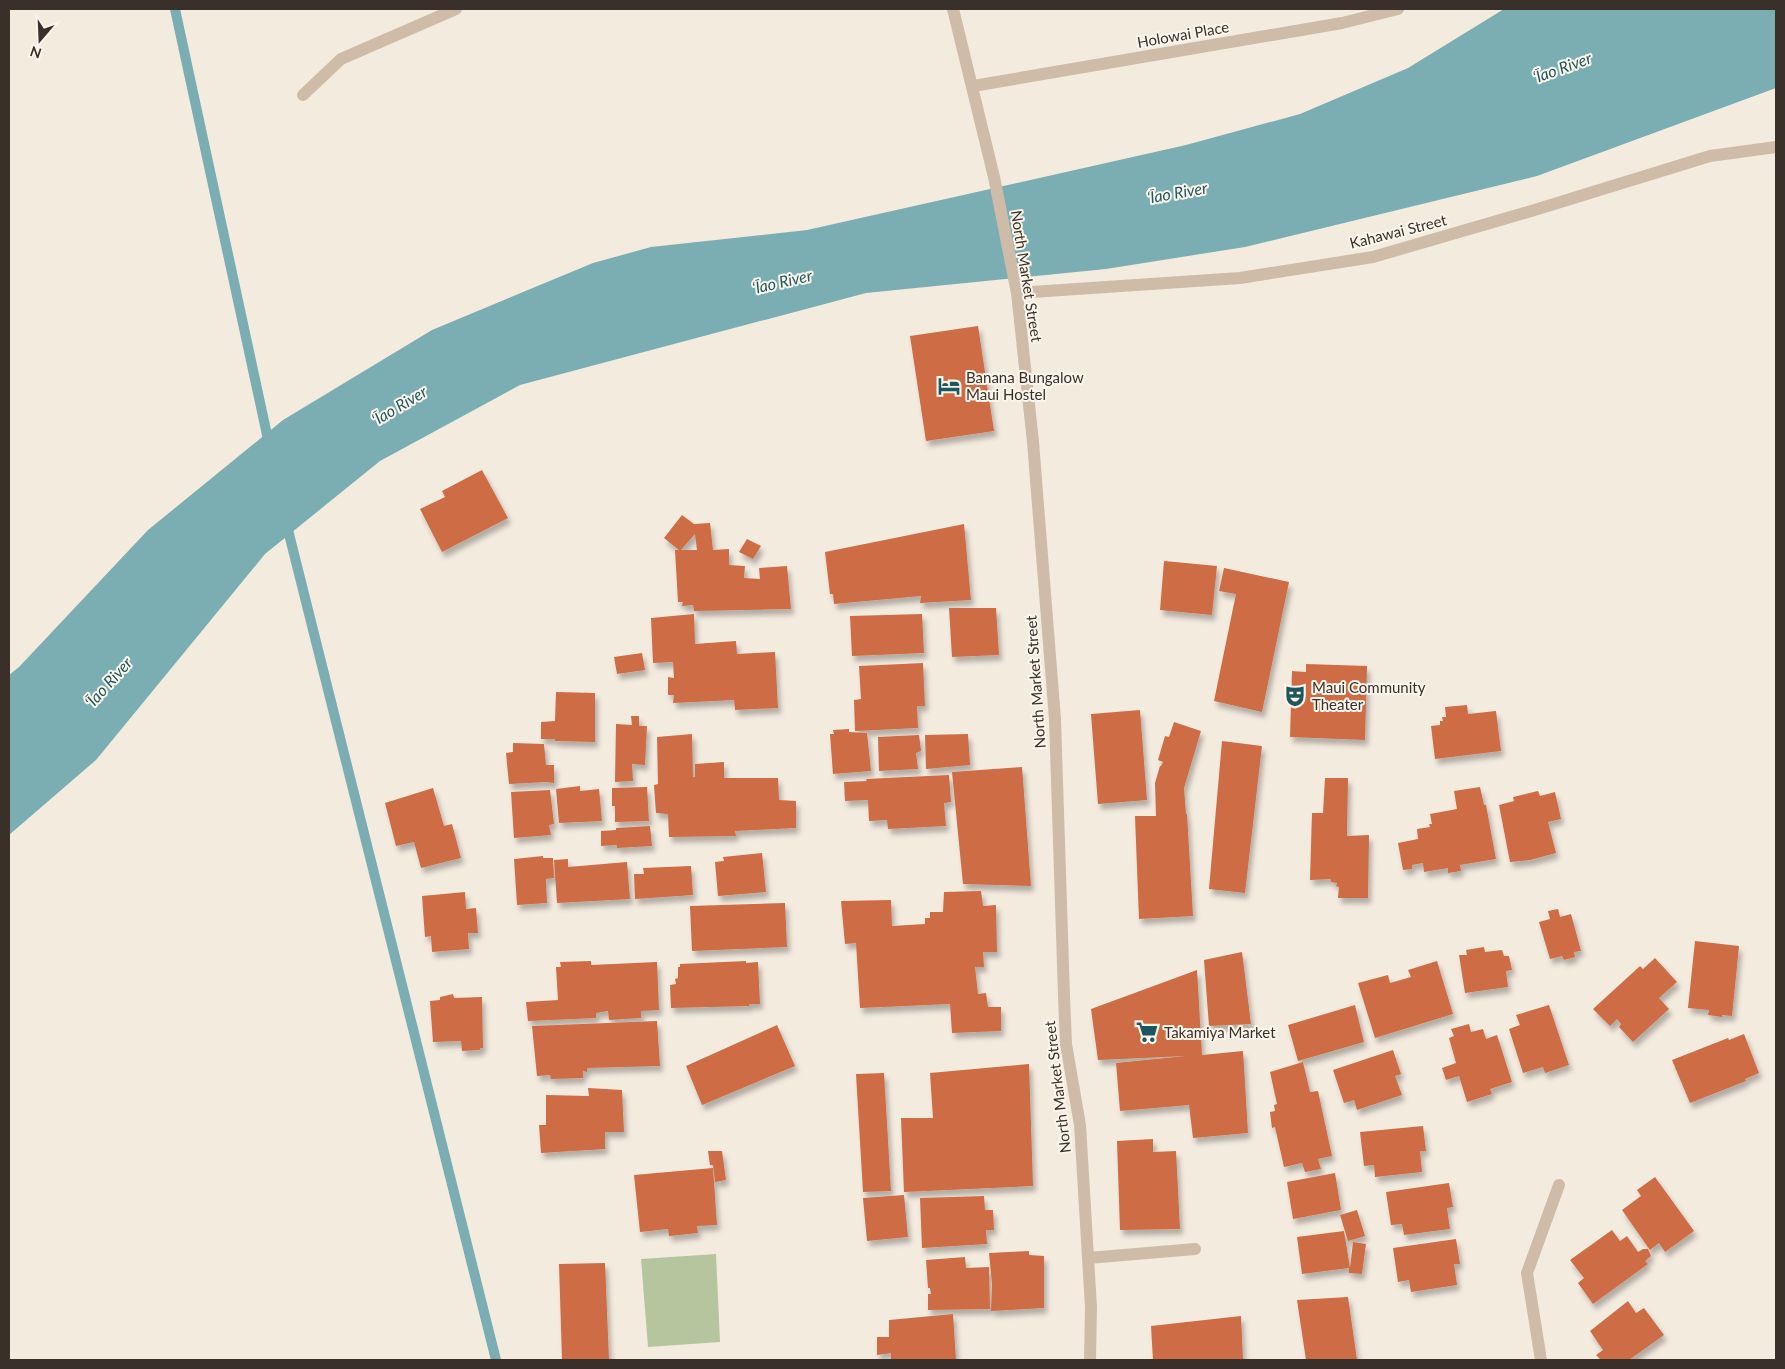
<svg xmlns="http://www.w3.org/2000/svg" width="1785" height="1369" font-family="Lato,sans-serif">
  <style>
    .green { fill: #b5c59d }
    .water { fill: #7baeb3 }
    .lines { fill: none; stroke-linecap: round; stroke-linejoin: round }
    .stream { stroke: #7baeb3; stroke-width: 10 }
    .building { fill: #cd6c44; fill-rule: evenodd; filter: url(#shadow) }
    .minor { stroke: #cebca9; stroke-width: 12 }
    .labels { text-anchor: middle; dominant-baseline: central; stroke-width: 4; stroke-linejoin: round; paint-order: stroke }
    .street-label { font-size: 15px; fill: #3a3029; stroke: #fbf5ec }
    .poi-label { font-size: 15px; fill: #3a3029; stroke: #fbf5ec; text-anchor: start }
    .water-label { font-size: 16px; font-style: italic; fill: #1c575f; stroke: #fbf5ec }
  </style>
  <defs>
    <filter id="shadow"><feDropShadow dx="3" dy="5.5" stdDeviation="2.5" flood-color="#0004"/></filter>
  </defs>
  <rect width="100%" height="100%" fill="#f4ebdf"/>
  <polygon class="green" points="716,1254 720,1342 648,1347 641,1259"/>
  <polygon class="water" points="1504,9 1776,9 1776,88 1537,176 1245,247 1106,269 866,293 520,385 380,461 265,554 96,760 9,835 9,675 19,667 148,530 283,420 432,330 593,263 651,247 807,230 1186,145 1300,114 1408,68"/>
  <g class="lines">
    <g class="stream">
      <polyline points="175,9 269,444"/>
      <polyline points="286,522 496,1360"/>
    </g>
  </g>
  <g class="building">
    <polygon points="978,326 994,431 926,441 910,336"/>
    <polygon points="482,470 508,518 442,552 420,509 445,497 442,491"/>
    <path d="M682 515 694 524 710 523 713 550 729 549V565L745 566 744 578 760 579 759 568 787 566 791 609 694 611 693 605 682 606 683 602H678L675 550H679L664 538ZM695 534 697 550H681Z"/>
    <polygon points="964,524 971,600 920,603 921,596 834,604 833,594 830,594 825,552"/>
    <polygon points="747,539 761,546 753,559 739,552"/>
    <polygon points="1164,561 1217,566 1212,615 1160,610"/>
    <polygon points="1224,568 1289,582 1262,712 1214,701 1236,594 1219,591"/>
    <polygon points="949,608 996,608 999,655 952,657"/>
    <polygon points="694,614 695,644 736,641 737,654 775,652 778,708 735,710 734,700 673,703 674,695 668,695 668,677 674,678 673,662 653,663 651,618"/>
    <polygon points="922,614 924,653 852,656 850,616"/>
    <polygon points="642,653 645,670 617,674 614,657"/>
    <polygon points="923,663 925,706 917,706 918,728 855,731 854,700 861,699 859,666"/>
    <polygon points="1306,664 1367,666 1365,740 1290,737 1292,671 1306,672"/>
    <polygon points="556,692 595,693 595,742 555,741 555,739 541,739 541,722 555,721"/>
    <polygon points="1467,705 1468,714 1496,711 1501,751 1435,759 1431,726 1440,725 1440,721 1443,721 1442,717 1446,717 1445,707"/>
    <polygon points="1140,710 1147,800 1098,804 1091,714"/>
    <polygon points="631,716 639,716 639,726 647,726 645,765 632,764 633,781 615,782 616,724 632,725"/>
    <polygon points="1174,722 1201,731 1184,788 1186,814 1187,814 1193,916 1139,919 1135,816 1156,816 1155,783 1160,766 1161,766 1163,762 1158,760 1165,736 1169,737"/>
    <polygon points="849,729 849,732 867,733 871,771 833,774 830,734 834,734 833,730"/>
    <polygon points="692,734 693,777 695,777 695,764 724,762 724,778 778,778 779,800 796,801 796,828 735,831 736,836 669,837 668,814 656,813 654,785 658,784 657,737"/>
    <polygon points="968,734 970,765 926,769 925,735"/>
    <polygon points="919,735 921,751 916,753 918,769 879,771 878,737"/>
    <polygon points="1222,741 1262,746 1245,893 1209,889"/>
    <polygon points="513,743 544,744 546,765 554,765 554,783 546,782 509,784 506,753 513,752"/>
    <polygon points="1022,767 1031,886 963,884 952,772"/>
    <polygon points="949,775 951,802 944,803 946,826 888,829 887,820 869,821 868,800 845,801 844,782 867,781 866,779"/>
    <polygon points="1325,778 1348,778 1347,836 1369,835 1368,898 1338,898 1339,887 1336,886 1337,883 1331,882 1331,879 1310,880 1312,813 1323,813"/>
    <polygon points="580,786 580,791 599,789 602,821 559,823 556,789"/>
    <polygon points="647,787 649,821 615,822 615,806 612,806 612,788"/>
    <polygon points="1480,787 1484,805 1486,805 1496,859 1460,865 1461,871 1448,873 1448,868 1424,872 1423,863 1412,865 1412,869 1403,870 1398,843 1418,839 1417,829 1430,827 1429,824 1432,824 1430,814 1457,809 1454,791"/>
    <polygon points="433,788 444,826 452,824 461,858 421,868 414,842 396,846 385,803"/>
    <polygon points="550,790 554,824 549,825 551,835 514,838 511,792"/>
    <polygon points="1538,791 1540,796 1555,792 1561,819 1548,822 1556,853 1530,860 1510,862 1499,805 1514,801 1513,797"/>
    <polygon points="650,826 652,846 617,848 617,845 601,846 601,831 616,830 616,828"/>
    <polygon points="762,853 766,892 718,896 715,862 724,861 723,857"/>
    <polygon points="543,856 543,858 553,858 554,878 546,879 547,903 517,905 514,859"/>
    <polygon points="568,859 568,867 627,862 630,899 557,903 554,860"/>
    <polygon points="691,866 693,895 635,899 634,874 644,874 643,868"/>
    <polygon points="981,891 983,906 996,905 997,952 983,952 984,967 975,967 978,994 986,993 988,1007 1001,1007 1001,1031 952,1033 950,1004 860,1008 856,943 845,944 841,901 891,900 892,926 925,924 925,918 930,918 930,912 943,912 944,892"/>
    <polygon points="465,892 466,909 476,908 478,933 468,933 469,949 432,952 431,936 425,937 422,896"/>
    <polygon points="785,903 787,947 692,951 690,906"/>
    <polygon points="1558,909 1560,917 1571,914 1581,951 1574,952 1575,957 1564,960 1562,956 1550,959 1539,922 1550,919 1548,911"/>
    <polygon points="1695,941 1739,946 1732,1016 1722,1015 1722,1017 1708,1015 1709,1010 1688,1008"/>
    <polygon points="1484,947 1485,952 1502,950 1504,956 1509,956 1512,970 1506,971 1508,987 1465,993 1459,955 1467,955 1466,950"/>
    <polygon points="1242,952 1251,1024 1209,1026 1204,960"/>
    <polygon points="1655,958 1677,982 1659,998 1669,1009 1633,1042 1619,1027 1621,1024 1617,1019 1610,1026 1593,1009 1640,966 1643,969"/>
    <polygon points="591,961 591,965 657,962 659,1010 641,1011 641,1018 609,1020 608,1011 596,1013 596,1018 528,1021 526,1002 558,1000 556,967 561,967 560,962"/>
    <polygon points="746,961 746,963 758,962 760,1004 749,1004 749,1006 671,1008 670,985 676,984 675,979 678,978 678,967 680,967 680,964"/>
    <polygon points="1437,961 1453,1014 1375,1038 1358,983 1388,975 1390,983 1411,977 1408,970"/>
    <polygon points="1197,970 1202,1055 1243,1051 1248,1133 1193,1138 1189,1105 1120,1111 1116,1063 1186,1056 1098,1060 1091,1009"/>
    <polygon points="453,994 454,998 482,997 483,1048 480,1048 480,1050 462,1051 461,1041 433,1042 430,1001 440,1000 440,997"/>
    <polygon points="1355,1005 1364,1042 1298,1061 1288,1025"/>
    <polygon points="1549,1005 1569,1065 1545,1073 1543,1067 1523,1073 1509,1029 1520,1025 1516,1015"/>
    <polygon points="657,1021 660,1066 587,1068 587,1072 583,1071 583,1078 551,1079 550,1075 537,1076 532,1026"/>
    <polygon points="1469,1024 1471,1032 1483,1029 1486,1039 1497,1035 1512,1082 1490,1089 1492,1094 1467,1102 1459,1076 1446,1080 1442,1068 1456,1063 1449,1038 1454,1036 1451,1029"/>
    <polygon points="777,1025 795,1066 702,1105 686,1066"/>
    <polygon points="1744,1034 1759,1073 1745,1079 1746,1081 1690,1103 1672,1060 1728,1038 1729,1040"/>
    <polygon points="1393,1050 1401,1074 1395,1076 1402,1095 1357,1110 1354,1100 1344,1103 1333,1070"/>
    <polygon points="1303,1062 1310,1092 1318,1091 1332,1156 1318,1159 1321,1169 1305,1172 1302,1163 1284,1167 1275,1127 1272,1128 1270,1112 1275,1111 1274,1105 1277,1104 1270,1072"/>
    <polygon points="1029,1064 1033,1186 904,1192 901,1118 933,1118 930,1073"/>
    <polygon points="884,1073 891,1191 863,1192 856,1074"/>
    <polygon points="588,1088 622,1090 624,1132 605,1132 605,1149 541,1153 539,1125 546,1125 546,1095 589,1096"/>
    <polygon points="1423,1126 1426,1151 1420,1151 1422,1172 1375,1177 1374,1165 1364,1166 1360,1132"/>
    <polygon points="1153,1139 1153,1152 1176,1151 1180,1229 1120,1230 1117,1141"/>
    <polygon points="708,1151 722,1151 726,1180 715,1182 713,1165 710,1165"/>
    <polygon points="713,1168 717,1225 697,1226 698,1233 669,1236 668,1229 640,1232 634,1175"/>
    <polygon points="1335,1173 1341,1210 1293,1219 1287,1182"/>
    <polygon points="1655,1177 1694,1231 1665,1252 1659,1243 1650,1250 1622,1210 1641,1196 1637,1190"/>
    <polygon points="1449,1183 1453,1207 1447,1208 1450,1229 1404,1235 1402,1224 1391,1225 1386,1192"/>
    <polygon points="904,1195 908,1237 867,1241 863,1198"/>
    <polygon points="984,1196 985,1210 993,1210 994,1230 986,1230 987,1244 922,1248 920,1198"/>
    <polygon points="1357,1210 1365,1236 1348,1241 1340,1215"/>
    <polygon points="1612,1230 1620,1241 1627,1236 1638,1252 1643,1249 1648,1249 1651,1256 1645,1261 1648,1264 1593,1304 1578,1283 1584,1278 1570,1260"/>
    <polygon points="1344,1231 1350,1268 1353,1242 1366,1244 1362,1274 1349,1273 1349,1268 1302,1274 1297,1237"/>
    <polygon points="1456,1239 1460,1264 1454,1264 1457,1285 1411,1292 1409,1280 1398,1282 1393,1248"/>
    <polygon points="1029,1251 1029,1255 1044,1256 1044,1308 991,1311 992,1284 989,1253"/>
    <polygon points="965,1257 966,1268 989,1267 990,1309 928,1310 928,1294 931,1294 930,1288 928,1288 926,1260"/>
    <polygon points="605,1263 609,1360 562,1360 559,1264"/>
    <polygon points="1348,1297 1357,1360 1306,1360 1297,1300"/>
    <polygon points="1628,1301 1636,1313 1644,1308 1664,1335 1629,1360 1601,1360 1596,1355 1603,1350 1590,1331"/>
    <polygon points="953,1314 956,1360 891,1360 891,1353 877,1355 877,1337 889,1337 889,1320"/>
    <polygon points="1241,1316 1243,1360 1153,1360 1151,1326"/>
  </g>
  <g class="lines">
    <g class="minor">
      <polyline points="953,9 994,177 1017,293 1033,442 1055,719 1064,996 1066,1044 1080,1125 1091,1307 1090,1360"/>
      <polyline points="973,86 1342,23 1398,9"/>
      <polyline points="303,95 341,59 456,9"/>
      <polyline points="1017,293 1240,278 1373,257 1528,212 1710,156 1776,147"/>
      <polyline points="1088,1258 1195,1249"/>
      <polyline points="1541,1360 1527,1273 1559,1185"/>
    </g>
  </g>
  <defs>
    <g id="hotel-bare" transform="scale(1.725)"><path d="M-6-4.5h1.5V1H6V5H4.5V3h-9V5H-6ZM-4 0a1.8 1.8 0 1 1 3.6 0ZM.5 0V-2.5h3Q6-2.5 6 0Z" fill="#1c575f" stroke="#fbf5ec" stroke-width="2.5" paint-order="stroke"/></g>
    <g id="theatre-bare" transform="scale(1.725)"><path d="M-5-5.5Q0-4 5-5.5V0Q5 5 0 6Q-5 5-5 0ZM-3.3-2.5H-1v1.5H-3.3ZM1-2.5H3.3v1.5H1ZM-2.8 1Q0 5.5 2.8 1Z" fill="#1c575f" stroke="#fbf5ec" stroke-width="2.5" paint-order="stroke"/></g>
    <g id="supermarket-bare" transform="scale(1.725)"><path d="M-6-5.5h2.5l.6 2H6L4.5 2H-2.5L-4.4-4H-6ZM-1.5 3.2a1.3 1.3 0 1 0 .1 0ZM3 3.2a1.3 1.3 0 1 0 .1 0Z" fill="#1c575f" stroke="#fbf5ec" stroke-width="2.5" paint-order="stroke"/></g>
  </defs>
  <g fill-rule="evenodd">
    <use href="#hotel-bare" x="949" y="386"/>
    <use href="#theatre-bare" x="1295" y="696"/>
    <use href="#supermarket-bare" x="1147" y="1032"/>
  </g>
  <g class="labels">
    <g class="street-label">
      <text transform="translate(1183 34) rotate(-10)">Holowai Place</text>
      <text transform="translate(1398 231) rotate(-14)">Kahawai Street</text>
      <text transform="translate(1027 276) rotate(81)">North Market Street</text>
      <text transform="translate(1035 682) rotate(-94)">North Market Street</text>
      <text transform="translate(1057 1087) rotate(-97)">North Market Street</text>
    </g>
    <g class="poi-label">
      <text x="966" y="377">Banana Bungalow<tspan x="966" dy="17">Maui Hostel</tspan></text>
      <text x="1312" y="687">Maui Community<tspan x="1312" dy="17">Theater</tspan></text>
      <text x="1164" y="1032">Takamiya Market</text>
    </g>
    <g class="water-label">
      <text transform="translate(1562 67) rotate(-20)">ʻĪao River</text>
      <text transform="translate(1177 192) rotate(-10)">ʻĪao River</text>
      <text transform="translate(782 281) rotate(-13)">ʻĪao River</text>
      <text transform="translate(399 405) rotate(-31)">ʻĪao River</text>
      <text transform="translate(108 682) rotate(-48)">ʻĪao River</text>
    </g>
  </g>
  <rect width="1785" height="1369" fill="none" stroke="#3a3029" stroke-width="20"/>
  <g transform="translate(40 40) rotate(199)" stroke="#fbf5ec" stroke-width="4" paint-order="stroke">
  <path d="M0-4L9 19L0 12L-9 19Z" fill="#3a3029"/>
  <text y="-8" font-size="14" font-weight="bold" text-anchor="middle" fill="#3a3029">N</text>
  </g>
</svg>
